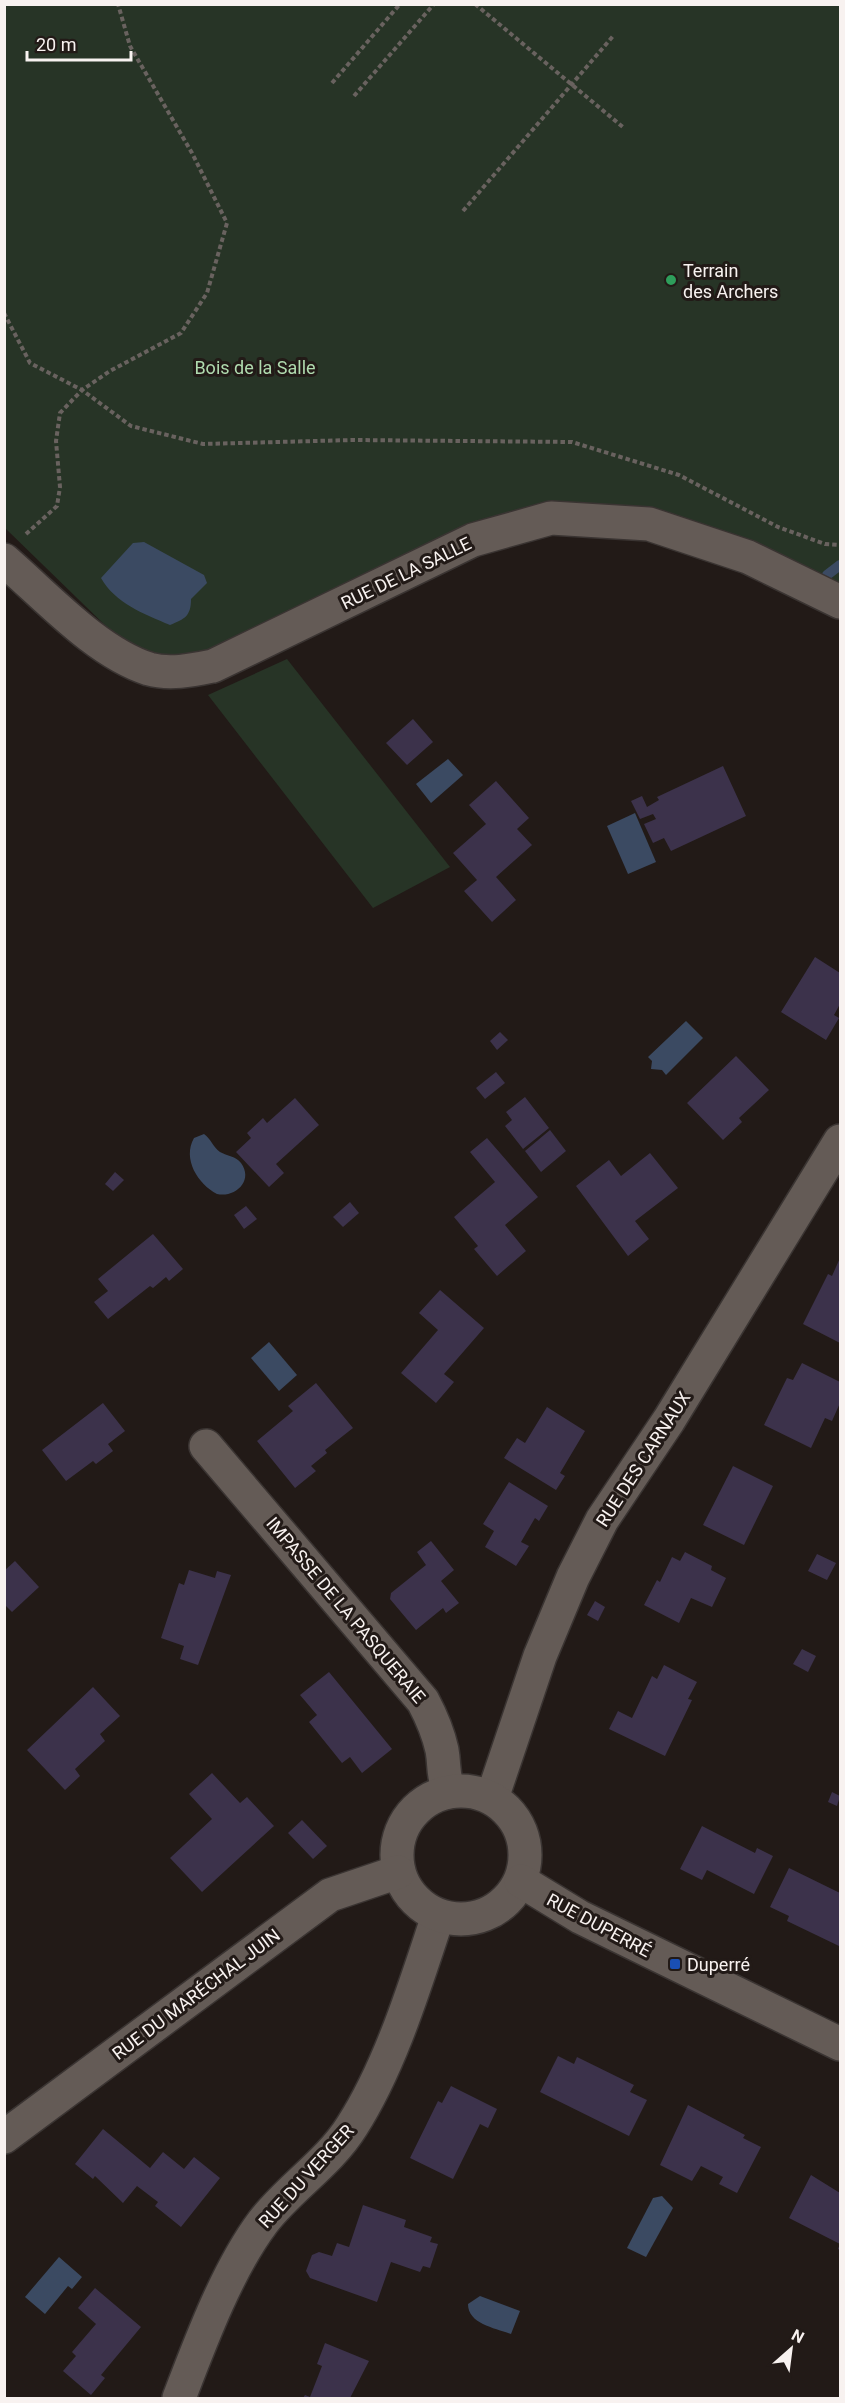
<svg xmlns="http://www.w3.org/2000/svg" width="845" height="2403" font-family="Roboto,sans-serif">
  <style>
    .green { fill: #273426 }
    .water { fill: #3b4a62 }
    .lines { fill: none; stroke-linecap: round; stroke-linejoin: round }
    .stream { stroke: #3b4a62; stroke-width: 10 }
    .building { fill: #3c324b }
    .street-casing { stroke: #3a3432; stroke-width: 36 }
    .secondary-casing { stroke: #3a3432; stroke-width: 36 }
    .path { stroke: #69625f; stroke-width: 4; stroke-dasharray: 4.5 3; stroke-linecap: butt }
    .street { stroke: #645b56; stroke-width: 33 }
    .secondary { stroke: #645b56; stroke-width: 33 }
    .leisure-dot { fill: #2e9e5b; stroke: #221a17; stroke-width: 2 }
    .transit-dot { fill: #1a4fb4; stroke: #221a17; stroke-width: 2 }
    .labels { text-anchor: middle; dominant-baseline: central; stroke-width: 6; stroke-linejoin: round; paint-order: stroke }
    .poi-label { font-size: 18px; fill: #f8f2f0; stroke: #221a17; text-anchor: start }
    .park-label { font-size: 18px; fill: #afdaae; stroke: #221a17 }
    .street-label { font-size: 18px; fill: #f8f2f0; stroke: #221a17 }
  </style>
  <rect width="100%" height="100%" fill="#221a17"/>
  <g class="green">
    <polygon points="4,5 840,5 840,604 649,524 551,518 213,666 150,669 5,528"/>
    <polygon points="287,659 450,867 373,908 208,695"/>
  </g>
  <g class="water">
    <path d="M144 542 204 575 207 583 191 599C191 616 185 619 170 625 144 614 115 603 101 578L133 543Z"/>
    <polygon points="448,759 463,775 431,803 416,784"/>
    <polygon points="635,813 656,862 628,874 607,826"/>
    <polygon points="686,1021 703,1038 666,1075 662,1070 651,1069 652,1061 648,1057"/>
    <path d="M204 1134C211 1139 213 1147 220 1152 227 1156 236 1156 241 1163 254 1181 235 1198 217 1194 198 1184 182 1159 194 1138Z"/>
    <polygon points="269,1342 297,1375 279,1391 251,1358"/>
    <polygon points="662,2196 673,2208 646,2257 627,2248 653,2198"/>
    <polygon points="59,2257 82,2277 72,2289 68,2286 45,2314 25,2297"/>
    <path d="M480 2296 520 2311 511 2334C495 2328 468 2324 468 2304Z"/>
  </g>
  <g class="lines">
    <polyline class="stream" points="827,575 840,565"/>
  </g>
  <g class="building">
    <polygon points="413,719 433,742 407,765 386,743"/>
    <polygon points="723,766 746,816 671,851 664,838 653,843 644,824 656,819 653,814 640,819 631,801 642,796 647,807 659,800 657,797"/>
    <polygon points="496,781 529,818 517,829 532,845 496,877 516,900 492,922 464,891 477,880 453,853 486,824 469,805"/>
    <polygon points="815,957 840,973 840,1004 834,1015 839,1018 826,1040 781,1012"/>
    <polygon points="500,1032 508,1040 497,1050 490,1041"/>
    <polygon points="736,1056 769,1090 739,1118 742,1122 723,1140 687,1103"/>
    <polygon points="496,1072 505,1083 485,1099 476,1088"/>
    <polygon points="525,1097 549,1128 523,1149 505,1126 512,1120 506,1112"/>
    <polygon points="295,1098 319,1125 276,1164 284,1173 269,1187 236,1152 251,1138 247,1133 263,1118 267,1123"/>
    <polygon points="550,1130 566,1151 541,1172 525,1151"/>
    <polygon points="487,1138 538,1197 505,1225 526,1251 497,1276 474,1249 478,1246 454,1217 495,1182 470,1152"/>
    <polygon points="650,1153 678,1188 635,1221 649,1239 628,1256 576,1186 609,1160 621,1176"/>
    <polygon points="115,1172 124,1180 113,1191 105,1184"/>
    <polygon points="350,1202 359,1213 343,1227 333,1217"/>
    <polygon points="246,1206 257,1219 244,1229 234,1215"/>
    <polygon points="153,1234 183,1269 169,1281 166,1277 153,1288 150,1286 108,1319 94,1302 108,1291 98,1279"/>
    <polygon points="840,1258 840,1343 803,1324 828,1274 832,1276"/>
    <polygon points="440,1290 484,1328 444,1374 454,1382 436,1403 401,1373 438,1330 419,1313"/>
    <polygon points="802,1363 840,1382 840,1403 832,1421 825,1418 811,1448 764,1425 787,1378 793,1380"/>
    <polygon points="316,1383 353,1428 325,1450 327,1453 311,1466 316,1471 295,1488 257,1441 293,1411 288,1406"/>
    <polygon points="103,1403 125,1431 108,1444 113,1451 96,1464 93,1461 66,1481 42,1450"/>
    <polygon points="547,1407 585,1431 560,1473 565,1476 556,1490 504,1458 517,1438 525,1443"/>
    <polygon points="733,1466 773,1486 744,1545 703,1525"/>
    <polygon points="509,1482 548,1506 539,1521 535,1518 521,1542 529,1546 516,1566 485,1547 494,1531 483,1524"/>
    <polygon points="431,1541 454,1570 441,1581 459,1603 446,1613 443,1608 416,1630 390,1599 391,1593 426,1565 417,1552"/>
    <polygon points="685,1552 712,1566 711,1570 726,1578 712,1607 691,1598 679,1623 644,1605 657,1580 660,1582 672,1557 680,1561"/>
    <polygon points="817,1554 836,1563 827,1580 808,1571"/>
    <polygon points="15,1561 39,1587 12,1612 4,1604 4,1571"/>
    <polygon points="189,1570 215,1578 217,1571 231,1575 198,1665 180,1659 184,1646 161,1638 179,1583 184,1585"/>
    <polygon points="595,1601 605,1607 598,1621 587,1615"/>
    <polygon points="802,1649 816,1656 808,1672 793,1664"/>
    <polygon points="664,1665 697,1682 688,1699 692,1700 665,1756 609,1729 618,1711 632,1718 652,1676 657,1679"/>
    <polygon points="329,1672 392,1749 362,1773 350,1757 342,1763 309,1722 317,1715 300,1695"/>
    <polygon points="93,1687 120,1716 100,1734 105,1741 75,1769 80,1776 65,1790 27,1750"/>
    <polygon points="212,1773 240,1803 247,1797 274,1826 202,1892 170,1858 212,1819 189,1794"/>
    <polygon points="832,1792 840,1796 837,1806 828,1802"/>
    <polygon points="302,1820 327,1846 313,1859 288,1833"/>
    <polygon points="702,1826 755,1853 757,1848 773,1856 754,1894 707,1870 702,1880 680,1869"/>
    <polygon points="789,1868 840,1893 839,1946 787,1921 789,1916 770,1907"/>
    <polygon points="558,2056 574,2064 577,2057 634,2085 630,2092 647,2100 629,2136 540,2092"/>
    <polygon points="451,2086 497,2109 488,2128 480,2124 453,2179 410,2158 438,2101 442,2103"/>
    <polygon points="688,2105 745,2135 743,2138 761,2147 737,2193 719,2184 723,2177 701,2166 692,2181 660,2165"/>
    <polygon points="103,2129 150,2168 163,2152 184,2169 194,2157 220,2178 181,2227 155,2206 158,2202 137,2186 123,2203 95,2176 93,2179 75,2164"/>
    <polygon points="811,2175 840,2193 840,2250 838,2249 840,2244 789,2218"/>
    <polygon points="363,2205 406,2220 404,2227 432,2237 430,2242 438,2244 430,2268 423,2266 420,2272 391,2262 377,2302 310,2278 306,2271 312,2255 319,2252 332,2256 337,2243 349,2247"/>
    <polygon points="95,2288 141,2327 101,2375 105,2378 91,2395 63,2371 76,2356 72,2352 96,2324 78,2308"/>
    <polygon points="325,2343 369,2361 350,2398 303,2398 305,2395 310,2397 322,2366 317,2364"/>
  </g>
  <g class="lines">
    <g class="street-casing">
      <g id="street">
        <path d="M4 560C46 596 96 652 149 669 170 675 193 670 213 666L473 540 551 518 649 524 748 557 840 602"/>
        <path d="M206 1446 423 1701C431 1716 438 1732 442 1750 445 1767 442 1772 449 1792"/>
        <polyline points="492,1798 540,1656 573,1577 602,1520 669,1420 840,1141"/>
        <path d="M179 2398C200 2343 227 2270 263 2222 289 2188 329 2163 352 2126 391 2065 415 1985 438 1916"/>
      </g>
    </g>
    <g class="secondary-casing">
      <g id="secondary">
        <circle cx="461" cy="1855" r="64"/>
        <polyline points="521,1881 580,1917 840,2044"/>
        <polyline points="4,2137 330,1895 398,1872"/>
      </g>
    </g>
    <g class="path">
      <polyline points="475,4 624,128"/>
      <polyline points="332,83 400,4"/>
      <polyline points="354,96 434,4"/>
      <polyline points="463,211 614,35"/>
      <polyline points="4,313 30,363 82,390 131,426 203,444 353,440 572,442 679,475 778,527 825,544 840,545"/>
      <polyline points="26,534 57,506 60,487 56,441 60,413 82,390 110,371 181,333 207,293 227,223 192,153 130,46 118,4"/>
    </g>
    <use href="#street" class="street"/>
    <use href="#secondary" class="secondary"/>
  </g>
  <circle class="leisure-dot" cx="671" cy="280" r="6"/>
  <rect class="transit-dot" x="669" y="1958" width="12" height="12" rx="3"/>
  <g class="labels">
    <g class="poi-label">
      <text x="683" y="270">Terrain<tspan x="683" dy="21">des Archers</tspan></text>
      <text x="687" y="1964">Duperré</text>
    </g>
    <g class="park-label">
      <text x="255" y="367">Bois de la Salle</text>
    </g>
    <g class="street-label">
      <text transform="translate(406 573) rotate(-26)">RUE DE LA SALLE</text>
      <text transform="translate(643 1459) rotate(-57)">RUE DES CARNAUX</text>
      <text transform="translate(346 1610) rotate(50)">IMPASSE DE LA PASQUERAIE</text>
      <text transform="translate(599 1925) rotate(28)">RUE DUPERRÉ</text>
      <text transform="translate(196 1994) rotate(-37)">RUE DU MARÉCHAL JUIN</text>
      <text transform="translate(306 2176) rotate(-48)">RUE DU VERGER</text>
    </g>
  </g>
  <rect width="845" height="2403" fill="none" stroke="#f8f2f0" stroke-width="12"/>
  <g transform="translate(791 2349) rotate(28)" stroke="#221a17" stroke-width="4.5" paint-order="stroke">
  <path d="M0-4.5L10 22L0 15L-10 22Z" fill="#f8f2f0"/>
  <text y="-9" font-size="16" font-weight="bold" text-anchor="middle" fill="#f8f2f0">N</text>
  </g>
  <path d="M27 51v9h104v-9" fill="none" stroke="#f8f2f0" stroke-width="3"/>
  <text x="36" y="51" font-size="18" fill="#f8f2f0" stroke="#221a17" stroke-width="4.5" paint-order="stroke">20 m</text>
</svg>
